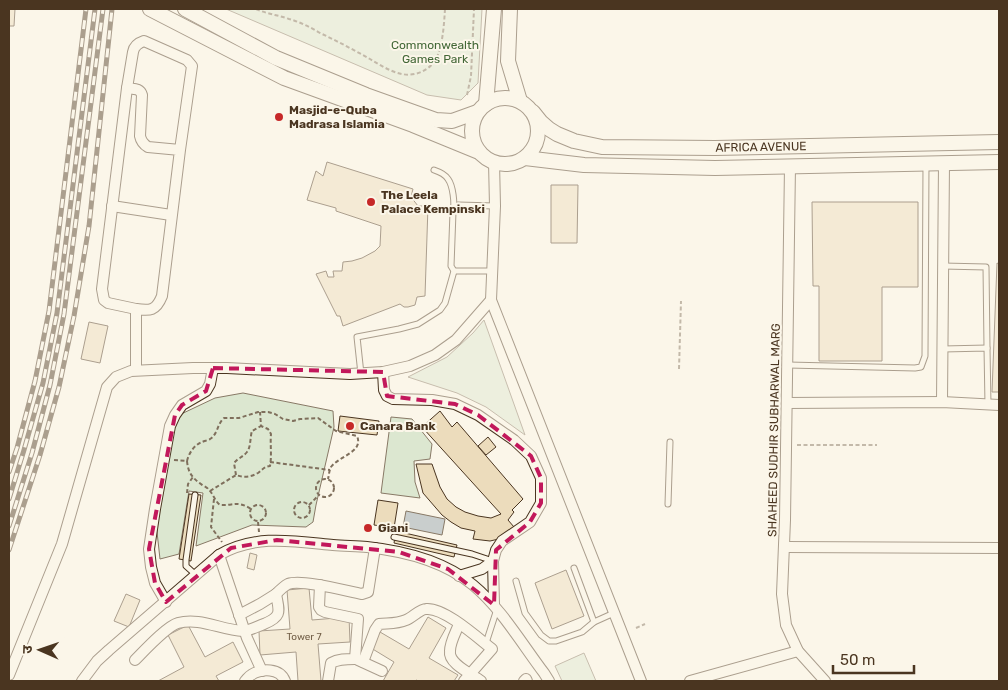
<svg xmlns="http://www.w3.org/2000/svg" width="1008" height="690" font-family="Rubik,'Noto Sans Devanagari',sans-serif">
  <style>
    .green { fill: #dce7d0; stroke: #887966 }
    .water { fill: #c9cecd; stroke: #887966 }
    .building { fill: #ecdcbc; stroke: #4a3520 }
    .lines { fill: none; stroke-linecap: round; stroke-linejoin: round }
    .lane-casing { stroke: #4a3520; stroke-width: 7 }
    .street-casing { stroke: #4a3520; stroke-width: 12 }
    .secondary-casing { stroke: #4a3520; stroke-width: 16 }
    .path { stroke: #7f6f5c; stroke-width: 2; stroke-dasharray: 4 2.5; stroke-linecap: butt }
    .lane { stroke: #fbf6e9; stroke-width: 5 }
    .street { stroke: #fbf6e9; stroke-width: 10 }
    .secondary { stroke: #fbf6e9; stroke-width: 14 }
    .rail-casing { stroke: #4a3520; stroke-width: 5 }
    .rail { stroke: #fbf6e9; stroke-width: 3; stroke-dasharray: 9; stroke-linecap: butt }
    .marked { fill: none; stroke: #c2185b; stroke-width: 4; stroke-dasharray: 10 6; stroke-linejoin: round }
    .poi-dot { fill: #c62828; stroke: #fbf6e9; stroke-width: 2 }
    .labels { text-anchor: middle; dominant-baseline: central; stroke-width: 4; stroke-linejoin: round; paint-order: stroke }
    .number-label { font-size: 10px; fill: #725f47 }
    .park-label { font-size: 12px; fill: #436837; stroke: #fbf6e9 }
    .poi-label { font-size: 12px; font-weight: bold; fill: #4a3520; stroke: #fbf6e9; text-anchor: start }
    .street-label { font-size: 12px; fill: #4a3520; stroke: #fbf6e9 }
  </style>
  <rect width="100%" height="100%" fill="#fbf6e9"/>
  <g class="green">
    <polygon points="226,9 482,9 478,83 461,100 427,95"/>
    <polygon points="484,320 525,435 486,407 457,393 408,377 447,357 473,333"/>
    <polygon points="243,393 333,411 334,427 316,505 313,522 306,527 252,525 196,546 203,493 189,491 179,554 160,559 156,523 177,416 215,398"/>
    <polygon points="391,417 412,419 432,444 430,459 414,461 415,482 420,498 381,493"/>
    <polygon points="584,653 596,681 562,681 555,666"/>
  </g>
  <polygon class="water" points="406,511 445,519 442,535 403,527"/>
  <g class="building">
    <polygon points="9,9 15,9 14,26 9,26"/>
    <polygon points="327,162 413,189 411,197 418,206 428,206 425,296 417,297 415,305 408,307 404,307 400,304 343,326 340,316 337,316 316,274 326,271 328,277 334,277 333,271 342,271 343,262 352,261 362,258 375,251 380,246 381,226 336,211 336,208 307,200 316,171 323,176"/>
    <polygon points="551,185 578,185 577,243 551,243"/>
    <polygon points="812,202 918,202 918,287 882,287 882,361 819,361 819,286 813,286"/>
    <polygon points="997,263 999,264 999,392 992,392"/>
    <polygon points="89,322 108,326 100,363 81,359"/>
    <polygon points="440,411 452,427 457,422 523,499 512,510 514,512 508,520 514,527 503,538 490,541 473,539 475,531 461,528 451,522 442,515 423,493 416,464 432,464 440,487 447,499 456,507 465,512 478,516 491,518 501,514 422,427"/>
    <polygon points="340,416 379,421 377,435 338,431"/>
    <polygon points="488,437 496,447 486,455 478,446"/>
    <polygon points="189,494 201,495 191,561 179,559"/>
    <polygon points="378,500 398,503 394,528 374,525"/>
    <polygon points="396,531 457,545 454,557 394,543"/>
    <polygon points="250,553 257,555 254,570 247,568"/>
    <polygon points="566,570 584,616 552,629 535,583"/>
    <polygon points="309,588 312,620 349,617 350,642 318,644 321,681 298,681 296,652 260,655 259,631 290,629 287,590"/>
    <polygon points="126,594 140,600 129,627 114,621"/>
    <polygon points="428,617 446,628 429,658 458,675 454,681 419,681 416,680 415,681 383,681 394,662 371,648 380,632 409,649"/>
    <polygon points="188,625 205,657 233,642 243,662 216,676 219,681 158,681 184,667 168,635"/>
  </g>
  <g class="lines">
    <g class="lane-casing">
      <g id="lane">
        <polyline points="454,207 458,205 495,206"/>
        <polyline points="943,266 986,267 987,348"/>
        <polyline points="454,271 491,271"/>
        <polyline points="943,349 987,348 988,405"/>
        <polyline points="788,365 915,368 921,367 925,356 926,164"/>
        <path d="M361 374 357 337 399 329 418 324 440 310 445 303 454 271 451 266 453 212C455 203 453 186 448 179 445 174 440 172 434 170"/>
        <polyline points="195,495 186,560 186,566 196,575"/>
        <polyline points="668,504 670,442"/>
        <polyline points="394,537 472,554 493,561"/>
        <polyline points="574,568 594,622 614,613"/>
        <polyline points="516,581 525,613 541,635 549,641 556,641 582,632 594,622"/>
        <polyline points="486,643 497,609"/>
      </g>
    </g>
    <g class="street-casing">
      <g id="street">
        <polyline points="127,88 102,289 104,300 108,303 136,309"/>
        <polyline points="494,162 495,206 491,300 641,681"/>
        <polyline points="790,166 785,520 782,594 786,625 798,651 825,681"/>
        <polyline points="112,206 171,215"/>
        <path d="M136 370V309C150 311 156 311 162 296L180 150 148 147C143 144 141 141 140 136L142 95C140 88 134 89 127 88L133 52C134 46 138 43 144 41L187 60 192 66 180 150"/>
        <polyline points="383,372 384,390 387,396 393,399 432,400 455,404 478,415 514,440 531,456 541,478 541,503 530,522 502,541 496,550 493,561 494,605"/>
        <polyline points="942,402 944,163"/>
        <polyline points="787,403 942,402 999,405"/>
        <polyline points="785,547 999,548"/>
        <polyline points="459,576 482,569 493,561"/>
        <path d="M320 585 319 607 321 610 325 612 358 619 355 659C346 659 338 659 331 663L328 681"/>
        <path d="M276 594C279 591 284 586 288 584 302 579 346 591 362 594L368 592 375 548"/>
        <polyline points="166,602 155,583 151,567 149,549 155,509 170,426 175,415 182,405 206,391 210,384 213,368"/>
        <path d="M459 624C456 632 450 642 450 651 448 664 472 674 481 681"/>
        <path d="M135 660C144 651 167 626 178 623 200 617 221 630 243 631 249 631 258 626 264 624 283 616 279 611 276 594L260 604 239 615"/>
        <polyline points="358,660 382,671"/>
        <path d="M363 662 375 630 379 624C388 623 397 624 406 620 412 618 420 609 426 609 444 607 478 638 492 649L464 681"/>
        <path d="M262 671 247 638 219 555C255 534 293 541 333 545 344 546 356 546 367 547 404 551 444 561 473 585 501 608 522 644 544 673L549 681"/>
        <polyline points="9,675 62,544 107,387 116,377 131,371 193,368 227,368 350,374 383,372 410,366 435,355 456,340 491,300"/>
        <polyline points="82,681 97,661 109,650 219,555"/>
        <path d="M245 681C247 679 249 676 251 675 262 668 280 668 285 681"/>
        <polyline points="524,681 526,679 527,681"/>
        <polyline points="690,681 798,651"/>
      </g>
    </g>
    <g class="secondary-casing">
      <g id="secondary">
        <polyline points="150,9 284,78 413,125 479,152"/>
        <polyline points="185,9 276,58 366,95 436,120 452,121 477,112"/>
        <polyline points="510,9 508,61 520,101"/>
        <circle cx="505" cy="131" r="33"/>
        <polyline points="486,104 494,9"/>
        <polyline points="533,112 541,122 549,129 557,134 574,141 602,147 715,148 999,142"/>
        <polyline points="525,158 584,165 715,168 999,162"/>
      </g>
    </g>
    <g class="path">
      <path d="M256 9C267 14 278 15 289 19 300 22 310 27 320 33 337 41 354 50 370 59 380 65 391 72 402 74 415 77 431 70 437 57 443 42 444 25 445 9"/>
      <polyline points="467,95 471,76 474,9"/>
      <polyline points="679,369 681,301"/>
      <polyline points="797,445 877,445"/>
      <path d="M174 460 187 461C188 472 192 478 201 484 203 486 207 487 208 489 213 493 214 500 220 505 234 506 237 500 251 509"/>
      <path d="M187 461C189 453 194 445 202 442 204 441 209 440 210 439 218 434 217 424 224 418H239L258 412H268L275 414 283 419 293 421 300 419 318 418 336 431 357 436C364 452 339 456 331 467 329 471 329 475 328 479"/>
      <polyline points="270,462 330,470"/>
      <path d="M236 475 234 463C238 458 243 457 247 452 251 447 250 437 252 431L261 426"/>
      <circle cx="325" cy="488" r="9"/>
      <path d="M210 491 236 475C244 478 251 477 258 473 263 469 264 467 270 466 272 455 270 445 271 434L268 429 261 426 260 412"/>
      <polyline points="187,493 188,484 193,477"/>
      <polyline points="214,499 211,527 222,542"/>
      <circle cx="302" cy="510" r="8"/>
      <polyline points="309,505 319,495"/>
      <circle cx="258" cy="513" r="8"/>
      <polyline points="258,522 259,532"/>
      <polyline points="636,628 645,624"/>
    </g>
    <use href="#lane" class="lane"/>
    <use href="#street" class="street"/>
    <use href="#secondary" class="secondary"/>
    <g class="rail-casing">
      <g id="rail">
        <polyline points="9,472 17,448 35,381 49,311 86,9"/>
        <polyline points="9,499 24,450 43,383 57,313 95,9"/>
        <polyline points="9,526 32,453 50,385 64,314 103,9"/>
        <polyline points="9,550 40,455 59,387 74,316 89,226 112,9"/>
      </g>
    </g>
    <use href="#rail" class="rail"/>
  </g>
  <path d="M0 0H1008V690H0ZM213 368 383 372 387 396 455 404 478 415 531 456 541 478V503L530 522 496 550 494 605 448 569 399 552 277 540 231 548 166 602 155 583 149 549 175 415 182 405 206 391Z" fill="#fbf6e9" fill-opacity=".55" fill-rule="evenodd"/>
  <path class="marked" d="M213 368 383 372 387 396 455 404 478 415 531 456 541 478V503L530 522 496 550 494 605 448 569 399 552 277 540 231 548 166 602 155 583 149 549 175 415 182 405 206 391Z"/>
  <g class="poi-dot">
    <circle cx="279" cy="117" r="5"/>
    <circle cx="371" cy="202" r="5"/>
    <circle cx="350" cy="426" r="5"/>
    <circle cx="368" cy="528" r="5"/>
  </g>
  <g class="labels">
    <g class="number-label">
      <text x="304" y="637">Tower 7</text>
    </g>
    <g class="park-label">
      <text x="435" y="45">Commonwealth<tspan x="435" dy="14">Games Park</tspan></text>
    </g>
    <g class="poi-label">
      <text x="289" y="110">Masjid-e-Quba<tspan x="289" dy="14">Madrasa Islamia</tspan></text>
      <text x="381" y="195">The Leela<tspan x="381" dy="14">Palace Kempinski</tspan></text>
      <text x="360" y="426">Canara Bank</text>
      <text x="378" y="528">Giani</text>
    </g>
    <g class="street-label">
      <text transform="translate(761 147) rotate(-1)">AFRICA AVENUE</text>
      <text transform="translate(774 430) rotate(-89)">SHAHEED SUDHIR SUBHARWAL MARG</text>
    </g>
  </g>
  <rect width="1008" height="690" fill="none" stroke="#4a3520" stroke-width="20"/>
  <g transform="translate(40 650) rotate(272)" stroke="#fbf6e9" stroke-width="4" paint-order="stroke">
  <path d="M0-4L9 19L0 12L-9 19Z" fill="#4a3520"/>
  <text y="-8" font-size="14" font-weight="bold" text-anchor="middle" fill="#4a3520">उ</text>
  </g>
  <path d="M833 665v8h81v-8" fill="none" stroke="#4a3520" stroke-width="2.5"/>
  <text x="840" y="665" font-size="15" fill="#4a3520" stroke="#fbf6e9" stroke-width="4" paint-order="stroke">50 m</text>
</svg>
